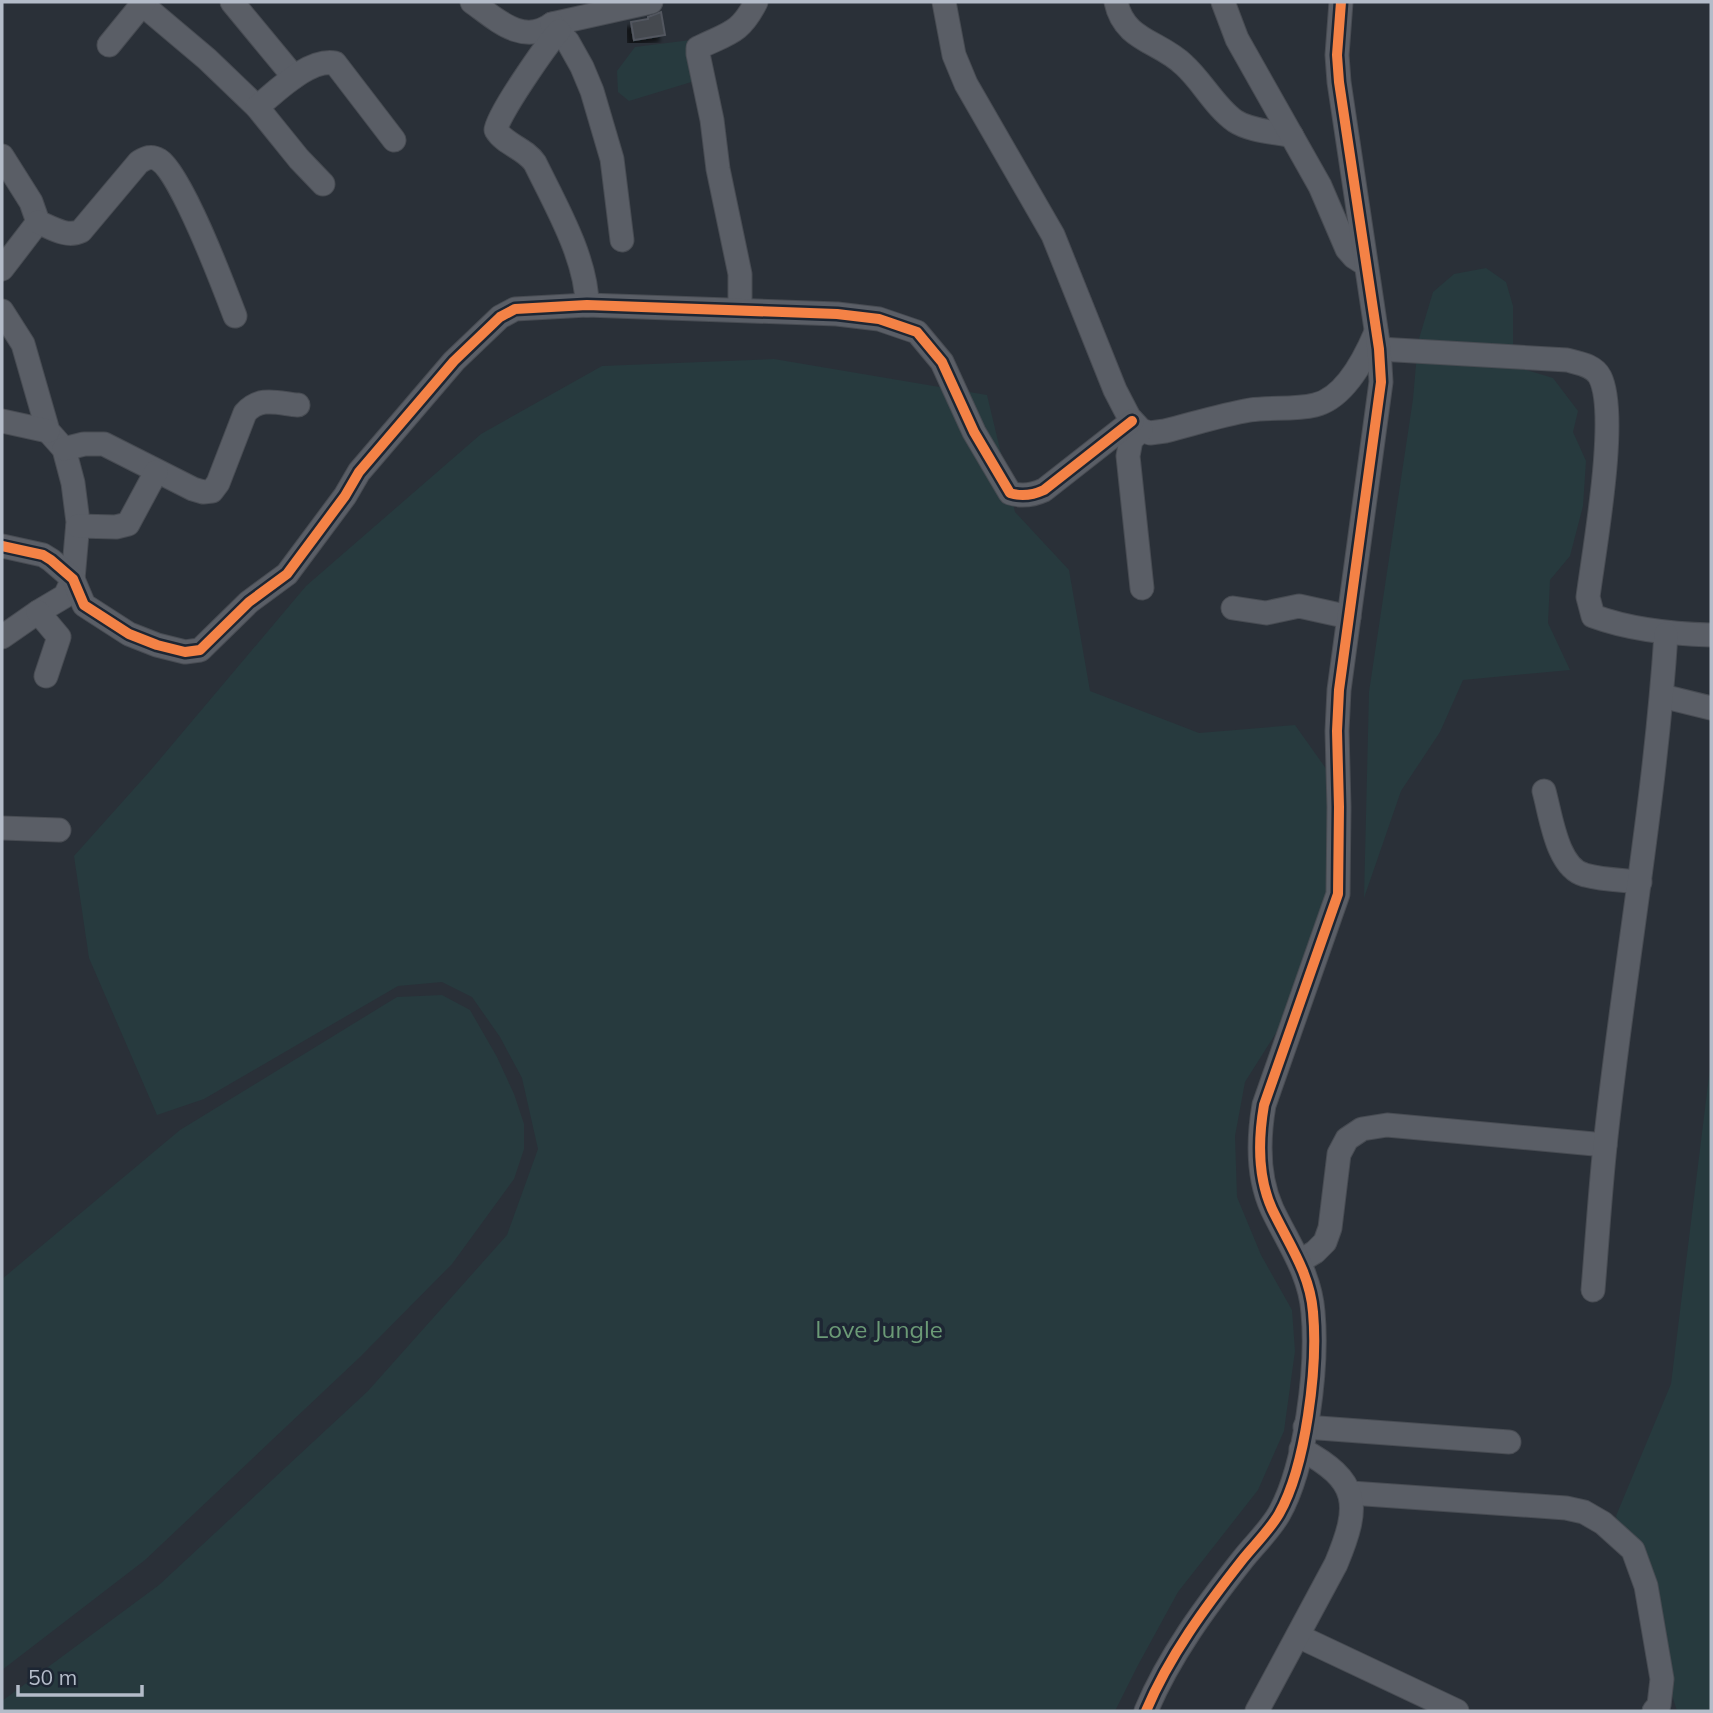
<svg xmlns="http://www.w3.org/2000/svg" width="1713" height="1713" font-family="Mulish,sans-serif">
  <style>
    .green { fill: #273a3e }
    .building { fill: #444950; stroke: #52575f; stroke-width: 2; filter: url(#shadow) }
    .lines { fill: none; stroke-linecap: round; stroke-linejoin: round }
    .minor-casing { stroke: #484c53; stroke-width: 25 }
    .minor { stroke: #5a5e66; stroke-width: 23 }
    .cycleway-casing { stroke: #1d2633; stroke-width: 15 }
    .cycleway { stroke: #f48246; stroke-width: 10 }
    .labels { text-anchor: middle; dominant-baseline: central; stroke-width: 7; stroke-linejoin: round; paint-order: stroke }
    .park-label { font-size: 24px; fill: #6b9a76; stroke: #1d2633 }
  </style>
  <defs>
    <filter id="shadow"><feDropShadow dx="-6" dy="6" stdDeviation="2" flood-color="#0009"/></filter>
  </defs>
  <rect width="100%" height="100%" fill="#2a3038"/>
  <g class="green">
    <polygon points="691,40 698,80 629,101 618,92 617,71 635,47"/>
    <polygon points="1486,268 1506,282 1513,306 1513,366 1553,378 1578,411 1573,432 1586,461 1583,506 1570,556 1550,580 1548,623 1570,670 1463,680 1440,732 1401,791 1364,898 1369,692 1413,399 1418,342 1433,292 1454,274"/>
    <polygon points="774,359 987,395 1015,512 1069,570 1090,691 1199,733 1295,725 1327,770 1333,875 1293,1006 1245,1082 1235,1136 1237,1197 1261,1255 1292,1310 1295,1351 1284,1431 1258,1490 1178,1592 1137,1667 1115,1711 2,1711 2,1701 159,1585 368,1391 507,1235 538,1149 522,1078 500,1037 472,997 442,982 398,986 204,1099 157,1115 89,958 74,856 150,771 306,586 481,434 602,366"/>
    <polygon points="442,995 470,1010 497,1057 514,1094 524,1124 524,1149 514,1179 452,1264 360,1357 145,1560 2,1670 2,1279 180,1130 397,997"/>
    <polygon points="1711,1060 1711,1711 1677,1711 1616,1516 1671,1384"/>
  </g>
  <polygon class="building" points="661,12 665,35 634,40 631,22 648,19 648,17"/>
  <g class="lines">
    <g class="minor-casing">
      <g id="minor">
        <polyline points="232,2 294,77"/>
        <path d="M472 2C496 19 523 46 552 24L651 2"/>
        <path d="M944 2 954 55 966 84 1053 235 1115 390 1129 417 1141 430 1150 433 1165 431C1193 424 1221 415 1250 410 1271 407 1294 410 1315 405 1345 398 1365 358 1376 332"/>
        <path d="M1116 2C1124 41 1160 41 1184 65 1202 81 1215 107 1235 121 1250 131 1275 132 1292 136"/>
        <polyline points="1223,2 1237,39 1320,186 1347,249 1354,257 1365,264"/>
        <polyline points="143,5 207,59 257,107"/>
        <polyline points="552,24 568,42 582,67 592,91 612,159 622,240"/>
        <path d="M559 31C547 44 496 117 496 130 505 145 525 148 535 163 555 204 587 259 587 305"/>
        <polyline points="109,45 144,2"/>
        <polyline points="2,156 31,202 38,222 2,269"/>
        <path d="M323 184 299 159 257 107C276 92 309 58 335 63L394 140"/>
        <path d="M38 222C52 228 67 238 81 231L139 162C146 158 151 155 159 160 181 173 224 287 235 316"/>
        <path d="M740 309V274L718 169 712 120 698 54V48C728 33 740 34 756 2"/>
        <polyline points="2,311 23,344 48,431 64,449 73,483 78,522 73,579 65,596 38,612 2,637"/>
        <path d="M1379 349 1567 360C1578 363 1594 365 1600 377 1619 415 1594 550 1588 597L1593 616C1631 630 1671 634 1711 635"/>
        <polyline points="2,421 48,431"/>
        <polyline points="1141,430 1131,440 1128,456 1142,588"/>
        <path d="M64 449 84 444H104L193 489 203 492 212 491 218 483 245 413C260 396 277 403 298 405"/>
        <polyline points="78,526 116,527 128,524 156,472"/>
        <path d="M2 546 43 555 51 560 73 579 84 605 129 634 157 645 185 652 200 650 249 602 287 574 345 496 359 472 454 361 500 317 515 309 587 305 837 314 879 319 917 332 942 362 974 432 1010 493C1022 497 1033 495 1044 490L1132 421"/>
        <polyline points="1233,608 1266,613 1299,606 1349,617"/>
        <polyline points="38,612 59,637 46,676"/>
        <polyline points="1662,696 1711,708"/>
        <path d="M1544 791C1551 816 1557 868 1585 875 1603 880 1622 880 1640 882"/>
        <polyline points="2,828 59,830"/>
        <polyline points="1300,1261 1315,1252 1325,1242 1330,1228 1339,1154 1347,1139 1362,1129 1387,1125 1605,1145"/>
        <path d="M1593 1290C1597 1242 1600 1194 1605 1146 1623 975 1655 806 1666 634"/>
        <polyline points="1305,1427 1509,1442"/>
        <polyline points="1351,1493 1566,1508 1584,1512 1603,1523 1633,1550 1646,1586 1662,1679 1659,1705 1654,1711"/>
        <polyline points="1298,1636 1457,1711"/>
        <path d="M1146 1711C1169 1656 1206 1606 1243 1559 1255 1544 1269 1531 1279 1514 1306 1466 1318 1367 1313 1312 1310 1273 1288 1243 1272 1209 1257 1176 1258 1140 1264 1105L1338 894 1339 807 1337 731 1339 690 1381 382 1379 349 1339 82 1337 55 1341 2"/>
        <path d="M1257 1711 1336 1564C1361 1504 1360 1481 1301 1449"/>
      </g>
    </g>
    <use href="#minor" class="minor"/>
    <g class="cycleway-casing">
      <g id="cycleway">
        <path d="M2 546 43 555 51 560 73 579 84 605 129 634 157 645 185 652 200 650 249 602 287 574 345 496 359 472 454 361 500 317 515 309 587 305 837 314 879 319 917 332 942 362 974 432 1010 493C1022 497 1033 495 1044 490L1132 421"/>
        <path d="M1146 1711C1169 1656 1206 1606 1243 1559 1255 1544 1269 1531 1279 1514 1306 1466 1318 1367 1313 1312 1310 1273 1288 1243 1272 1209 1257 1176 1258 1140 1264 1105L1338 894 1339 807 1337 731 1339 690 1381 382 1379 349 1339 82 1337 55 1341 2"/>
      </g>
    </g>
    <use href="#cycleway" class="cycleway"/>
  </g>
  <g class="labels">
    <g class="park-label">
      <text x="879" y="1329">Love Jungle</text>
    </g>
  </g>
  <rect width="1713" height="1713" fill="none" stroke="#b4bcc9" stroke-width="7"/>
  <path d="M18 1685v10h124v-10" fill="none" stroke="#b4bcc9" stroke-width="3.5"/>
  <text x="28" y="1685" font-size="21" fill="#b4bcc9" stroke="#1d2633" stroke-width="5" paint-order="stroke">50 m</text>
</svg>
